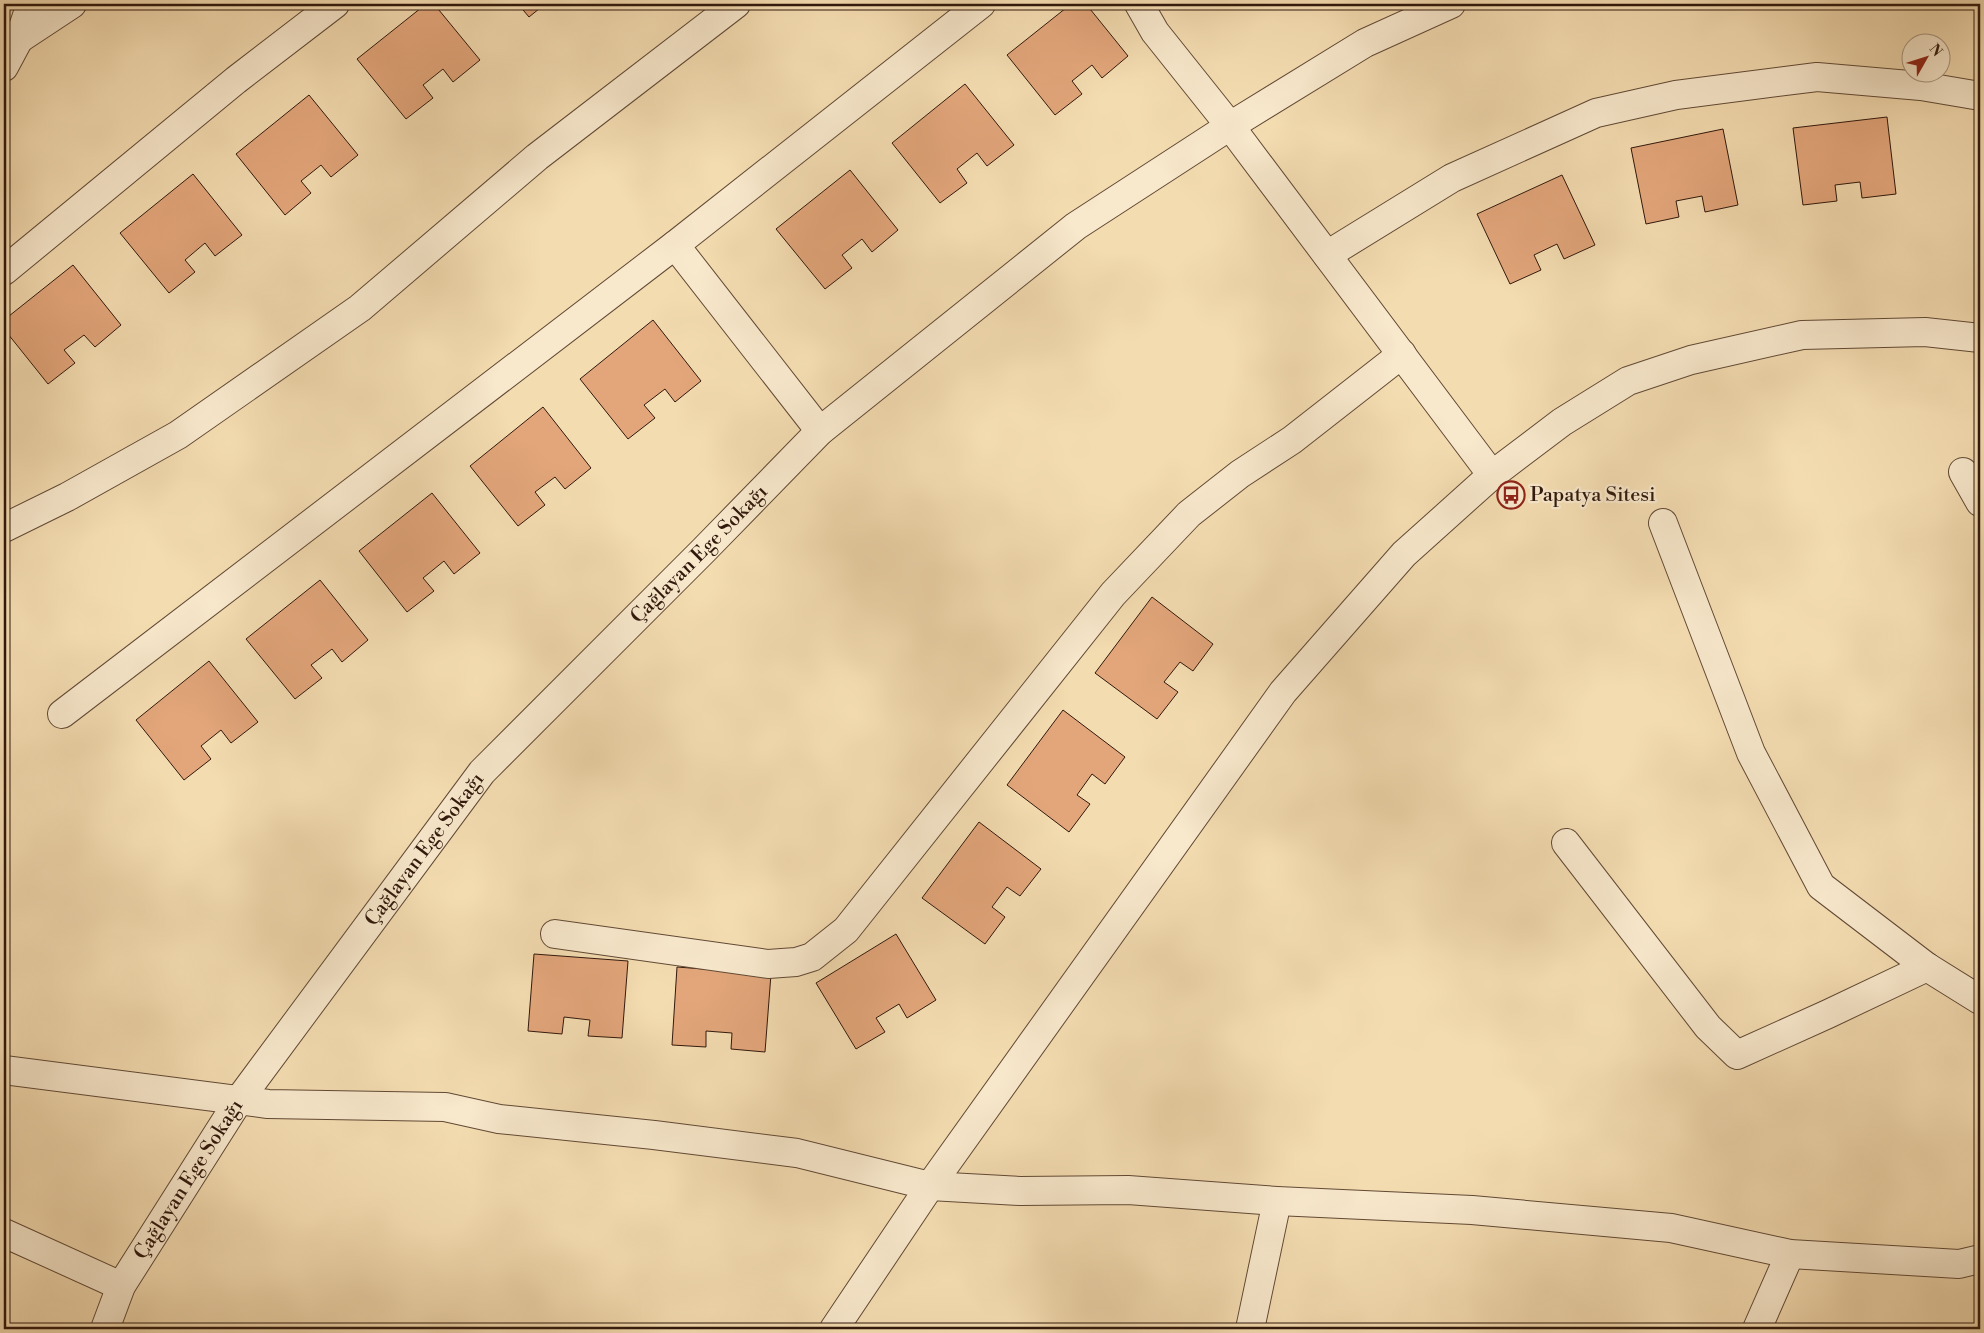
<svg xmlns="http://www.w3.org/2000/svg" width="1984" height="1333" font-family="'Libre Bodoni',serif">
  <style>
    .building { fill: #e3a67b; stroke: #30180c }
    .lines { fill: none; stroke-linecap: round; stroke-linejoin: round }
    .minor-casing { stroke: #614935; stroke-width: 30 }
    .minor { stroke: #f8e8cc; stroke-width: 28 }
    .labels { text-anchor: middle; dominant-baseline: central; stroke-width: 4.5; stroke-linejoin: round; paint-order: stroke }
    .poi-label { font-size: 20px; fill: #30180c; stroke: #f8e8cc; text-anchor: start }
    .street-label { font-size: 20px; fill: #30180c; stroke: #f8e8cc }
  </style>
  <rect width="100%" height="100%" fill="#f4dcb1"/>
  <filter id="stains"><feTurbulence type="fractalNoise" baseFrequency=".004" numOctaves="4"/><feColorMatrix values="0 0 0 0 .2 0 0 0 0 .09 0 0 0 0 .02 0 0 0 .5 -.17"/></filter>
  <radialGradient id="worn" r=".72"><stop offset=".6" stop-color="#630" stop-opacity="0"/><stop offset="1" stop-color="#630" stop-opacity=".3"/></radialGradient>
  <g class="building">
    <polygon points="426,4 434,4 480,60 453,82 443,69 423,85 433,98 406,119 357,59"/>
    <polygon points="518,4 545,4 529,17"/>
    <polygon points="1071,4 1086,4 1128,56 1102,78 1092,65 1072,81 1082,94 1055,115 1007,55"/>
    <polygon points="965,84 1014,145 987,166 977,153 957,169 967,183 940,203 892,143"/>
    <polygon points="309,95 358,155 331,177 321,165 301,181 311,193 285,215 236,154"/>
    <polygon points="1887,117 1896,194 1862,198 1860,182 1835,185 1837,201 1803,205 1793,128"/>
    <polygon points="1723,129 1738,205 1705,212 1702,196 1676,201 1679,217 1646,224 1631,148"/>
    <polygon points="850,170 898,230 872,252 862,239 842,255 852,268 825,289 776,229"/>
    <polygon points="193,174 242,235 215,256 205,243 185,260 195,272 169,293 120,233"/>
    <polygon points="1562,175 1595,245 1564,259 1557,244 1534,255 1541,270 1510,284 1477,214"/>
    <polygon points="73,265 121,325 95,347 84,335 64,350 75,363 48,384 4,329 4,320"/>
    <polygon points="653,320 701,381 675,402 665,389 644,405 655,418 628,439 580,379"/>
    <polygon points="543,407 591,468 565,489 555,477 535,492 545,505 518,526 470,466"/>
    <polygon points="432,493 480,553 454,574 444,561 423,578 434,591 407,612 359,551"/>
    <polygon points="320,580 368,640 342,662 332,649 311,665 322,678 295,699 246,639"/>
    <polygon points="1152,597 1213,644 1193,671 1180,662 1164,682 1178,692 1157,719 1095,673"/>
    <polygon points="209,661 258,722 231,743 221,730 201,746 211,759 184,780 136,720"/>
    <polygon points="1063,710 1125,757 1105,784 1092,774 1077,795 1090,804 1069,832 1007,785"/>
    <polygon points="979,822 1041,869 1020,896 1007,887 992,907 1005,917 985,944 922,898"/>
    <polygon points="896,934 936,1000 907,1018 899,1004 876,1018 885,1032 856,1049 816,983"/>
    <polygon points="534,954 628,961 622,1038 588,1036 590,1020 564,1017 562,1034 528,1031"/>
    <polygon points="677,967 771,974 765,1052 731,1049 732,1033 706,1031 706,1047 672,1045"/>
  </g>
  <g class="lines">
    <g class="minor-casing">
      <g id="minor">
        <polyline points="1139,4 1155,32 1230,126 1492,475"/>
        <polyline points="4,34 19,39 72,4"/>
        <polyline points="4,67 19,39 31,4"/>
        <polyline points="675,245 820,431"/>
        <polyline points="1327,255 1452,178 1596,113 1676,95 1817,77 1921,86 1980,96"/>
        <polyline points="4,271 236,80 335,4"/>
        <polyline points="1963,472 1980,502"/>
        <polyline points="1663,523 1751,753 1821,886 1927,967 1980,1000"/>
        <polyline points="4,528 67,497 178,435 360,308 537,157 736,4"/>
        <polyline points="62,714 675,245 981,4"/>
        <polyline points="1566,843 1708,1027 1737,1055 1828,1014 1927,967"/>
        <polyline points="555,934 768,964 796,962 812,957 846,930 1113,594 1189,514 1240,474 1292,440 1402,354"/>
        <polyline points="4,1070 268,1104 445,1107 499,1119 654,1135 797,1153 930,1186 1020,1191 1128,1190 1277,1201 1472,1210 1671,1228 1790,1254 1959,1264 1980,1259"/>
        <polyline points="4,1233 121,1286"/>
        <path id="s1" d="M105 1329 121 1286 239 1100 482 772 704 550 820 431 1076 226 1230 126 1365 43 1451 4"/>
        <polyline points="834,1329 930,1186 1283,692 1404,554 1492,475 1562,422 1628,381 1691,360 1802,335 1925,332 1980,338"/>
        <polyline points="1250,1329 1277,1201"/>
        <polyline points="1757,1329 1790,1254"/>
      </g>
    </g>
    <use href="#minor" class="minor"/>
  </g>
  <defs>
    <g id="bus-ring" transform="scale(1.4375)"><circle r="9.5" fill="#f8e8cc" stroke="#8f2418" stroke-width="1.5"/><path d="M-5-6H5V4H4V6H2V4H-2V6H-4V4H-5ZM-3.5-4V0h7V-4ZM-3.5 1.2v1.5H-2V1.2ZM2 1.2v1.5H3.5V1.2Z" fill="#8f2418"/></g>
  </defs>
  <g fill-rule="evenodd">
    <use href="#bus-ring" x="1511" y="495"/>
  </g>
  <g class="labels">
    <g class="poi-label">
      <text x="1530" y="495">Papatya Sitesi</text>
    </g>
    <g class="street-label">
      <text stroke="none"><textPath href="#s1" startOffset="982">Çağlayan Ege Sokağı</textPath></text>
      <text stroke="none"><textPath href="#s1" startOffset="578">Çağlayan Ege Sokağı</textPath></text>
      <text stroke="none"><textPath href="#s1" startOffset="172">Çağlayan Ege Sokağı</textPath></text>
    </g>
  </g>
  <rect width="1984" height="1333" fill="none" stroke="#f4dcb1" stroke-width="20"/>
  <rect x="5" y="5" width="1974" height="1323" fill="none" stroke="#30180c" stroke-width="2.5"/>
  <rect x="10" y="10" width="1964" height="1313" fill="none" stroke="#30180c"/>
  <g transform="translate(1926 58) rotate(51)"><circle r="24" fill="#f8e8cc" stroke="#a8957f"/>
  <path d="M0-4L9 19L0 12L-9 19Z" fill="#8f2418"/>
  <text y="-8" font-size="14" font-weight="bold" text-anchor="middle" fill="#30180c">N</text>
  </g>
  <rect width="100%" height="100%" filter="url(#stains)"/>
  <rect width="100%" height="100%" fill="url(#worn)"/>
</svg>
